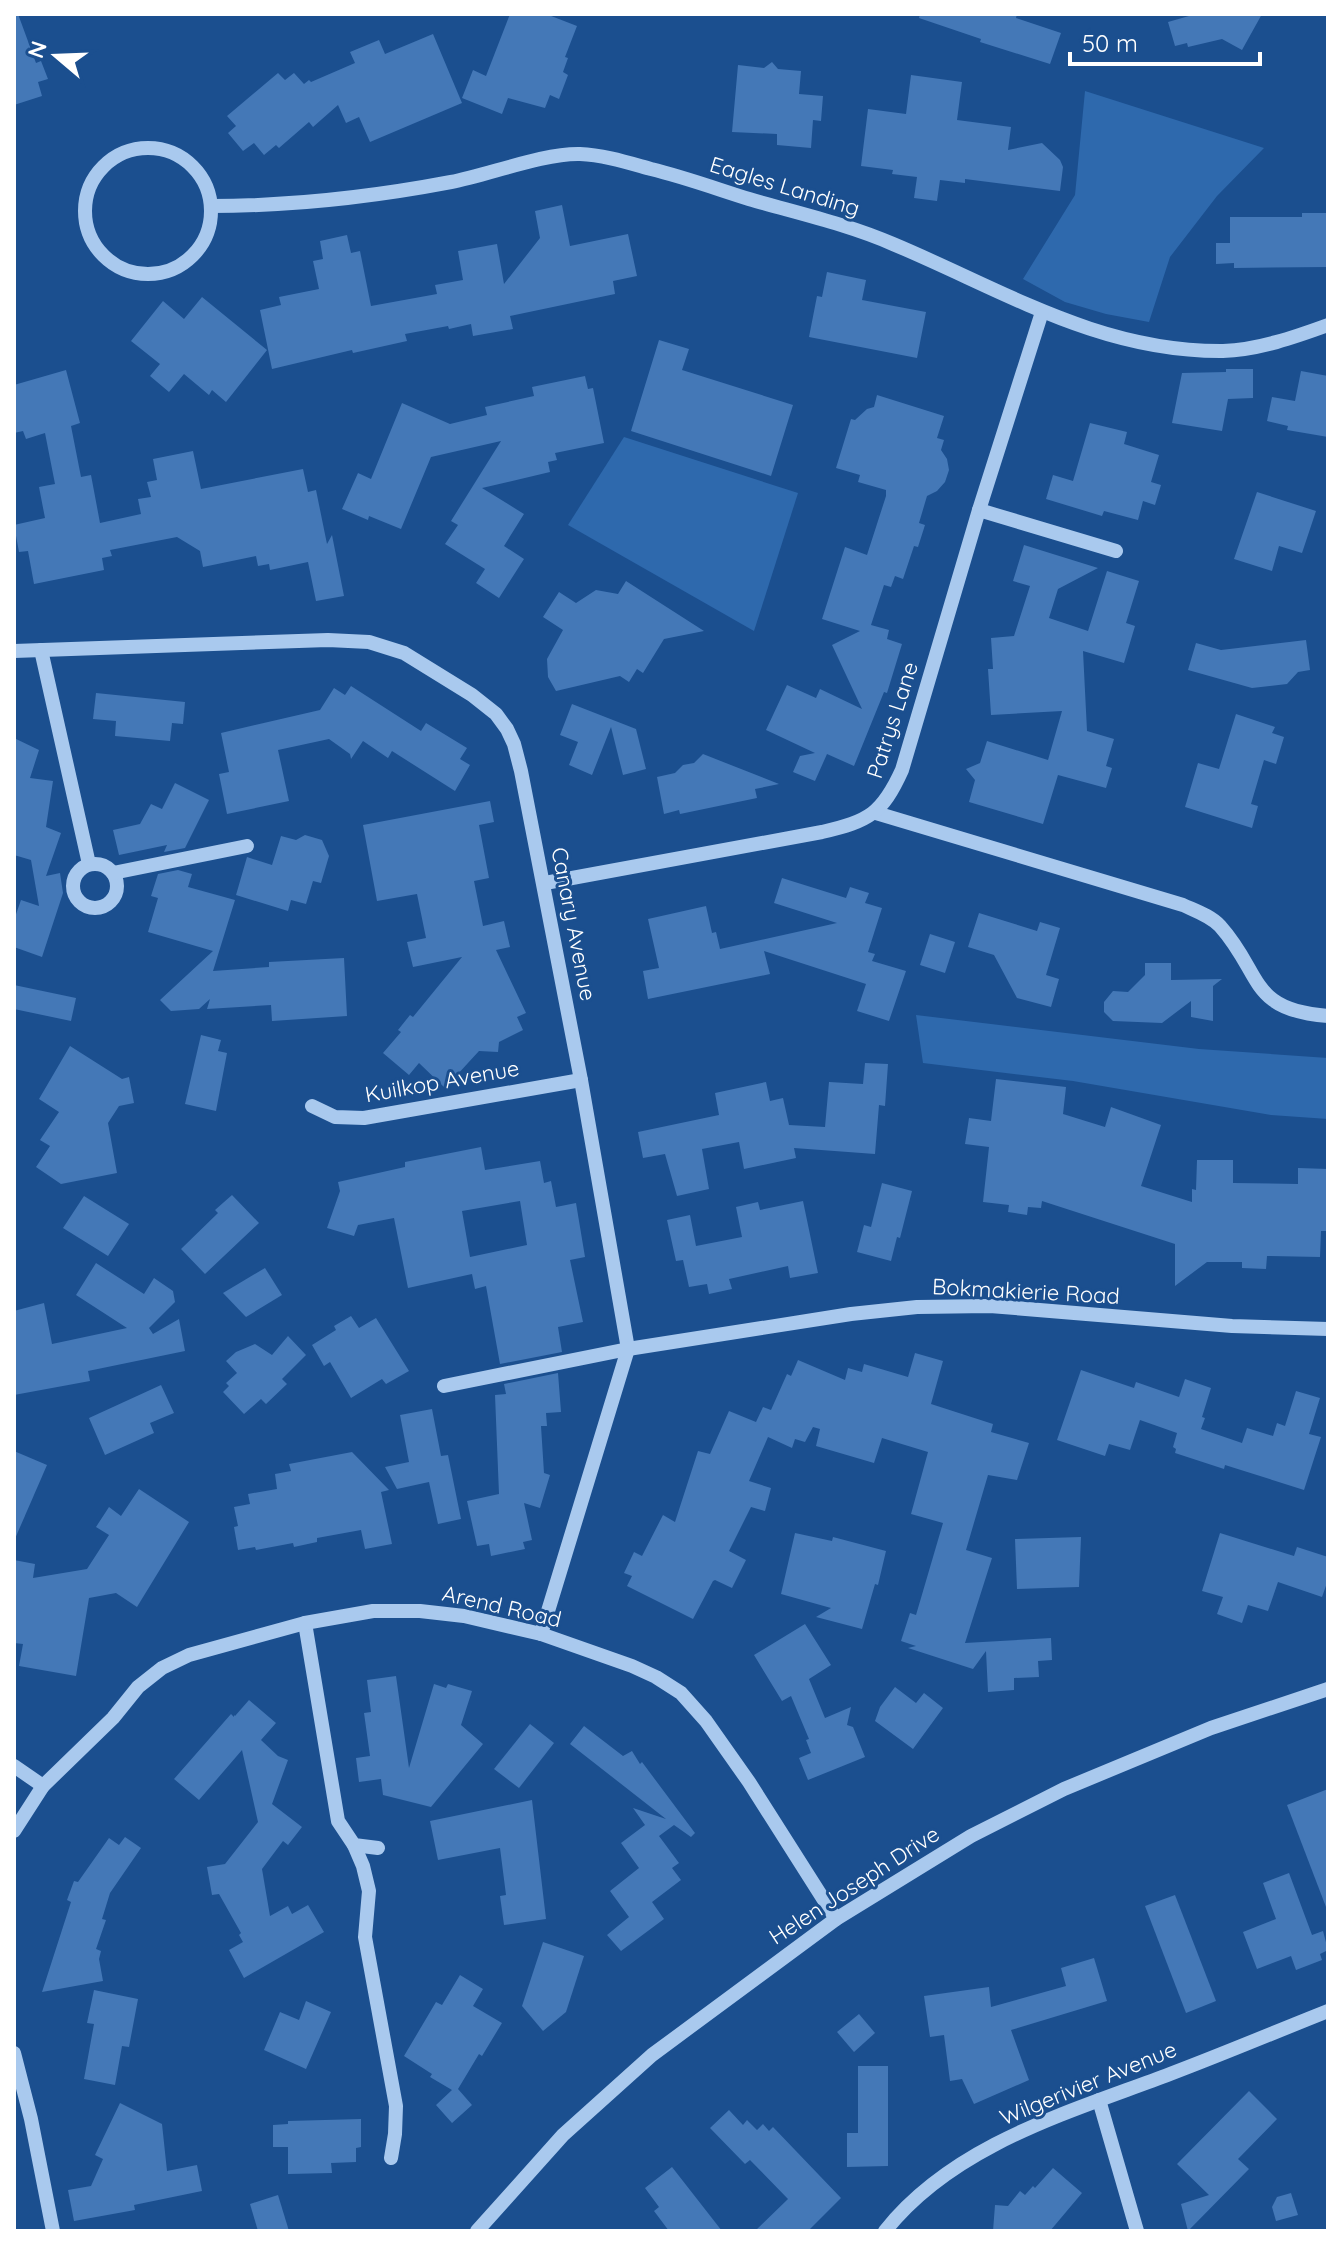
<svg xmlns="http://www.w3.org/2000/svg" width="1342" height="2245" font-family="Quicksand,sans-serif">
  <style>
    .green { fill: #2e69ad }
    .building { fill: #4478b7; fill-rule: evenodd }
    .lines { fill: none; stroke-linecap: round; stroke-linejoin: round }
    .minor { stroke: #a9c9ee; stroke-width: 14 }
    .labels { text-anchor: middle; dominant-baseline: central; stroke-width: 6; stroke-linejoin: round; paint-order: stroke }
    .street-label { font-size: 22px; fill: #fff; stroke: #1b4f8f }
  </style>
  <rect width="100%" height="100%" fill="#1b4f8f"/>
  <g class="green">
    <polygon points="1085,91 1264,148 1217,196 1170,257 1149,322 1106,314 1065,302 1023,279 1075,195"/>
    <polygon points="624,437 798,493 754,631 568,525"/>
    <polygon points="916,1015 1199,1049 1328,1058 1328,1119 1271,1115 1073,1081 923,1063"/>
  </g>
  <g class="building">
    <polygon points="14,14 18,14 36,63 41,61 48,79 38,82 42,96 14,105"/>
    <polygon points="510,14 546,14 577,26 565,57 568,58 563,72 568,75 559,99 550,95 545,108 508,98 502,114 462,98 473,70 486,76"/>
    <polygon points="920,14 1017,14 1016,18 1061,33 1050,64 980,42 981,39 919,18"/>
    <polygon points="1196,14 1262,14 1242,50 1222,39 1188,47 1187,43 1175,46 1168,22"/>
    <polygon points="433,34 462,103 370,142 359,117 346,123 338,105 313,127 309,122 279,148 276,145 264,155 254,143 243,151 228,133 236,126 227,116 278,73 285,80 294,73 304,84 309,80 311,82 355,63 350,52 379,40 385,54"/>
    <polygon points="772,62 778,69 801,71 799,94 823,96 821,121 813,120 811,148 777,145 777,134 732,132 738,65 764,68"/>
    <polygon points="911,75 962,82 957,120 1011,127 1008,150 1042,143 1060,160 1063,167 1060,191 965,179 965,183 940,180 937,201 914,198 917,177 892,174 893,170 861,166 868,109 906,114"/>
    <polygon points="562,205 570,246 628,234 637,276 613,281 615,294 510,316 513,329 473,336 471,324 449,329 448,326 405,334 407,341 353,353 352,350 272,369 260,310 281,305 279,297 319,289 313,261 323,259 320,241 347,235 351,253 360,251 371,306 437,294 435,285 463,280 458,251 497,244 504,284 540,238 535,211"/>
    <polygon points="1302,213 1328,213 1328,267 1234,268 1234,263 1216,264 1216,243 1230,243 1230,217 1302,217"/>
    <polygon points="827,272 866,280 862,300 926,312 917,358 809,337 817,296 822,297"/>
    <polygon points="202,297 267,350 226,402 212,390 209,395 184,374 169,392 150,376 160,364 131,341 163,301 184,319"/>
    <polygon points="659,340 689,349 682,370 793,405 771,476 631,431"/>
    <polygon points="1226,369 1253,369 1253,398 1228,399 1222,431 1172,423 1182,373 1226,372"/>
    <polygon points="66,370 80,423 71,426 81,477 91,475 100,523 141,514 138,499 151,497 147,482 157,480 153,459 193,451 201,489 303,469 308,492 316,490 327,544 332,535 344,596 316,601 308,562 270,570 269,564 258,566 256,556 203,567 200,551 177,537 110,550 112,556 102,558 104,570 34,584 28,551 19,552 14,525 45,518 39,487 55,484 45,433 26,439 23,431 14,433 14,385"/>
    <polygon points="1301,371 1328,376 1328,437 1287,430 1288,426 1267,421 1272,397 1295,401"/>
    <polygon points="585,376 588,389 593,388 604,443 555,453 557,460 548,462 550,472 482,488 524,514 504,546 524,559 499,598 476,583 485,569 445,544 458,525 451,521 501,441 431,457 401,529 369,516 368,520 342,509 358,473 371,479 402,403 450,424 487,415 485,407 534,396 532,387"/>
    <polygon points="877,395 944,416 937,438 944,440 941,450 947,459 949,470 945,482 937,491 927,496 919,523 925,525 918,547 914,546 903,579 895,576 891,587 884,585 871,625 889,630 887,639 902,644 887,693 884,692 854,766 827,754 815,781 793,772 800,756 815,753 766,730 787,685 816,698 820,689 862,709 832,645 860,631 822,619 845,547 867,555 886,496 886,490 858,482 860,475 836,468 851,419 855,420 867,409 874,407"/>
    <polygon points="1090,423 1127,432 1124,444 1159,455 1151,482 1161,485 1155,505 1143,501 1138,520 1104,511 1102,516 1046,499 1053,475 1073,481"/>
    <polygon points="1257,492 1316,511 1302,553 1279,546 1272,571 1234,559"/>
    <polygon points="1024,545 1098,568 1058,589 1049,618 1088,631 1107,571 1139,581 1126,623 1135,626 1124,663 1083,651 1087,731 1114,739 1106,766 1112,768 1106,788 1058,775 1043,824 969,802 975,780 966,769 980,763 987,741 1048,760 1062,711 991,715 988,669 993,669 991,638 1014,636 1030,586 1013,581"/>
    <polygon points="626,581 704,631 664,639 643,673 637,669 629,682 620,676 556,691 548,677 547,659 563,630 543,617 559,592 576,603 596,590 618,594"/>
    <polygon points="1306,640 1310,670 1298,672 1287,684 1252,688 1188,670 1196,643 1221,650"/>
    <polygon points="351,686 421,731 426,723 467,748 460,759 470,765 455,791 392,751 388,758 363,741 351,759 350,754 329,739 278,750 289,801 227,814 219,774 229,772 221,733 320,710 334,688 345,695"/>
    <polygon points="96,693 185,702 183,724 172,723 170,741 115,736 116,721 93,719"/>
    <polygon points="572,704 636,729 646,769 623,775 611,727 592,775 569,765 578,742 560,735"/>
    <polygon points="1236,714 1275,727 1272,733 1284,737 1276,764 1264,760 1251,804 1258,806 1252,828 1185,807 1198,763 1219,769"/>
    <polygon points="14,738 39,750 30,778 53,781 46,827 61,833 46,876 60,873 63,893 42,957 14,947 14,920 21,900 39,906 31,860 14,855"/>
    <polygon points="703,754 779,784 755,789 757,798 680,814 679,810 664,814 657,777 675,773 683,765 694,763"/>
    <polygon points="175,783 209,800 185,848 164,852 167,845 119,855 113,830 140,824 151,804 162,809"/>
    <polygon points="490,801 494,822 479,825 489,878 474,881 483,926 504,921 510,947 496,950 526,1013 517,1017 523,1030 499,1042 498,1052 479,1051 445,1088 419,1063 409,1075 383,1053 401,1032 398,1030 410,1015 413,1017 462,957 413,967 407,942 426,938 417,894 377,901 363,825"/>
    <polygon points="305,835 322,840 329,856 321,883 313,881 306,904 291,900 288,911 236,895 247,857 272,865 281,836 296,840"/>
    <polygon points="178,870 192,874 188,887 235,900 213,971 269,967 269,962 344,958 347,1016 272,1021 271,1005 207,1009 210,999 199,1009 171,1011 160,1000 213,951 148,932 158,898 151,896 158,874"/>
    <polygon points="782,878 846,898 850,887 869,893 865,903 882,908 868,952 875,954 872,961 906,971 889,1021 857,1011 866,984 764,951 770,974 648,999 643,971 659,968 648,919 706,906 712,933 716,932 720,949 837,923 774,903"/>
    <polygon points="979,913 1037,931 1040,922 1060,928 1046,975 1059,979 1051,1007 1017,998 994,955 968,947"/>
    <polygon points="930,934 955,942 945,973 920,965"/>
    <polygon points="1145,963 1171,963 1171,980 1222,979 1213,986 1213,1021 1191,1017 1191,1001 1162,1023 1113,1021 1104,1012 1104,1002 1113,991 1128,992 1145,975"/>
    <polygon points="14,985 76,998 71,1021 14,1009"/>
    <polygon points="201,1035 221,1040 218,1051 227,1053 216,1111 185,1104"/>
    <polygon points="70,1046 122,1079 129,1077 134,1103 119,1106 108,1123 117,1173 61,1184 36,1167 50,1146 40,1140 59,1112 39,1099"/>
    <polygon points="865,1063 888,1064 885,1106 879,1105 875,1154 794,1148 796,1158 744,1169 739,1142 702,1149 709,1189 677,1196 665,1154 643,1158 638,1132 719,1115 715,1093 766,1082 770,1101 783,1098 789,1125 825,1127 829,1082 863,1084"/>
    <polygon points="996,1079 1066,1087 1063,1114 1105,1127 1111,1107 1161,1125 1141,1186 1192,1202 1192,1189 1196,1190 1197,1160 1233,1160 1233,1183 1298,1184 1298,1168 1328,1169 1328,1231 1321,1231 1320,1257 1267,1256 1266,1269 1242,1268 1242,1262 1207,1262 1175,1286 1175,1244 1042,1201 1041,1208 1028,1207 1027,1215 1008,1212 1009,1205 983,1202 989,1147 965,1144 969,1118 991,1121"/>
    <path d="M481 1147 485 1170 540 1161 544 1183 551 1181 556 1207 576 1203 585 1257 570 1260 583 1322 558 1327 562 1352 500 1364 486 1286 475 1289 472 1274 408 1288 394 1218 358 1225 354 1236 327 1228 340 1191 338 1182 405 1167V1162ZM520 1201 527 1245 470 1257 462 1211Z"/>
    <polygon points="882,1183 912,1191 900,1238 897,1237 891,1261 857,1252 864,1225 871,1227"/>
    <polygon points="232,1195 259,1223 205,1274 181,1249 218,1213 215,1210"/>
    <polygon points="84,1196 129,1224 108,1256 63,1228"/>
    <polygon points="803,1201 818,1273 790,1278 788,1266 729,1279 732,1289 709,1294 707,1284 689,1287 683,1260 676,1261 667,1220 690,1215 696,1246 742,1237 736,1207 758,1202 760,1210"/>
    <polygon points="96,1263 144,1294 154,1278 173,1291 175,1302 149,1328 153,1334 179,1319 185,1351 88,1371 90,1381 14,1395 14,1311 44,1303 52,1344 127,1328 76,1295"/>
    <polygon points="265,1268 282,1295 246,1317 223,1293"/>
    <polygon points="351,1316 359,1328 376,1318 409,1371 386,1384 382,1379 351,1398 330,1362 324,1366 312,1345 336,1330 334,1326"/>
    <polygon points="288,1336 306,1355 282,1379 287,1384 266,1404 261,1399 244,1414 223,1392 229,1386 226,1383 237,1373 226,1361 236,1352 255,1344 272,1355"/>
    <polygon points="915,1353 943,1361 931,1404 993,1424 991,1432 1029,1443 1017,1480 988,1475 966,1550 992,1558 965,1643 1051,1638 1052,1660 1038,1661 1039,1677 1014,1678 1014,1690 988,1692 986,1651 973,1669 908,1648 916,1646 901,1641 910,1613 916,1615 943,1523 911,1514 928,1452 882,1438 874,1463 816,1446 820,1429 813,1427 805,1442 795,1439 792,1448 768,1437 749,1481 771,1488 765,1511 751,1507 729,1551 746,1560 732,1588 715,1580 713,1581 693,1619 627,1586 632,1576 624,1573 634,1552 642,1556 663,1515 675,1522 698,1451 710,1454 729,1411 756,1422 763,1407 771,1410 787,1374 791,1376 798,1360 845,1380 848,1368 862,1372 864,1364 908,1377"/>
    <polygon points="1081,1370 1134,1388 1136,1382 1179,1397 1185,1379 1211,1388 1202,1417 1205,1418 1201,1429 1242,1443 1247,1428 1273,1436 1277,1423 1285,1426 1296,1391 1320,1398 1309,1434 1321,1437 1304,1490 1225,1465 1224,1469 1175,1453 1176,1449 1173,1447 1177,1433 1140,1420 1130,1450 1109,1444 1105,1456 1057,1440"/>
    <polygon points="558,1373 561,1412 546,1413 547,1426 541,1426 544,1473 550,1475 540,1508 524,1503 532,1540 523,1542 525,1549 491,1556 489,1544 477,1546 467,1501 499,1494 495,1395 506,1394 504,1384"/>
    <polygon points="161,1385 174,1413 150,1423 154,1433 105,1455 89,1418"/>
    <polygon points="432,1409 441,1456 448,1455 461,1519 438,1524 429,1482 397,1489 385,1467 409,1462 400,1415"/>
    <polygon points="14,1451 47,1465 14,1541"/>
    <polygon points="352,1452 389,1490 381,1492 392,1544 365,1549 361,1530 317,1538 317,1542 294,1547 293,1543 256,1550 255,1547 238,1550 234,1527 238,1526 234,1507 250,1504 248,1494 277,1489 275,1474 291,1471 289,1464"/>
    <polygon points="139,1489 189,1522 137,1607 116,1593 89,1598 76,1676 19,1666 23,1644 14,1643 14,1560 35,1564 33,1578 87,1569 109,1535 96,1527 109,1507 121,1516"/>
    <polygon points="795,1533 832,1541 833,1537 886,1551 878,1585 875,1584 862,1629 816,1617 831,1608 781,1594"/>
    <polygon points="1220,1533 1294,1556 1297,1547 1328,1557 1328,1580 1322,1597 1278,1582 1268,1611 1248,1605 1242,1623 1217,1614 1223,1597 1202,1591"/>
    <polygon points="1081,1537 1079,1587 1017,1589 1015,1539"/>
    <polygon points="805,1624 831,1665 809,1679 825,1718 851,1707 847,1725 853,1727 865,1757 808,1780 799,1758 811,1753 806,1740 809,1739 791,1696 782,1701 754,1655"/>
    <polygon points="396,1676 409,1768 434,1684 446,1688 448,1684 472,1691 461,1725 483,1744 431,1807 383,1795 381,1779 359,1782 356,1758 370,1756 364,1713 371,1712 367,1680"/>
    <polygon points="895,1687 916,1703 924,1693 943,1708 913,1749 875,1721 880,1707"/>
    <polygon points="249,1700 276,1723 261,1740 278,1756 288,1760 272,1804 302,1827 288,1845 283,1841 262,1869 270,1916 288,1906 292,1914 308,1905 324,1932 244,1978 229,1950 243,1942 239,1935 241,1933 219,1894 212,1895 207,1867 225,1864 258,1822 242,1750 199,1800 174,1779 231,1714 234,1717 234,1715 235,1716"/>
    <polygon points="530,1724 554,1743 519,1788 494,1769"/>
    <polygon points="584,1726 623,1756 632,1751 640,1764 642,1762 695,1833 691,1837 674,1825 659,1836 679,1863 672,1868 681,1880 652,1902 664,1919 621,1951 607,1935 629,1917 610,1891 639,1868 621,1843 645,1825 633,1808 666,1819 570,1744"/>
    <polygon points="1328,1789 1328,1907 1326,1907 1287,1805"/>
    <polygon points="532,1800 546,1919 504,1925 500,1896 506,1895 500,1848 438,1860 430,1821"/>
    <polygon points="125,1837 141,1848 110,1893 102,1919 106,1920 96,1949 101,1951 99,1959 103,1981 42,1992 71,1902 67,1900 74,1881 78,1882 109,1838 119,1845"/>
    <polygon points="1289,1873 1312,1935 1323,1931 1328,1950 1320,1954 1322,1960 1296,1970 1291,1956 1257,1969 1243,1932 1276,1919 1263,1883"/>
    <polygon points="1175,1895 1216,2001 1186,2013 1145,1906"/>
    <polygon points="543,1942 584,1956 566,2012 543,2031 522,2006"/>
    <polygon points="1094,1958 1107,2001 1011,2030 1029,2080 974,2104 962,2079 950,2081 944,2035 930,2037 924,1996 989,1987 991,2007 1066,1986 1061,1968"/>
    <polygon points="460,1975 483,1989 473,2006 502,2023 482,2056 479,2054 458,2089 472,2105 452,2123 436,2105 452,2090 430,2077 432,2074 404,2056 436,2002 442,2005"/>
    <polygon points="94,1990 138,1999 129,2047 122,2046 115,2085 84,2079 94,2024 87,2023"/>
    <polygon points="306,2001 331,2012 306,2069 264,2050 280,2012 299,2020"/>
    <polygon points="859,2014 875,2033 854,2052 837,2032"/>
    <polygon points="858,2066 888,2066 888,2166 847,2167 847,2133 858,2133"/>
    <polygon points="1249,2091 1277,2119 1238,2159 1249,2169 1188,2231 1181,2204 1209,2195 1177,2164"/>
    <polygon points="120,2103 162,2124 167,2171 197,2165 202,2191 134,2205 135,2210 74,2221 68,2190 91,2186 103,2159 95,2155"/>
    <polygon points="729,2110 743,2125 747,2120 757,2130 763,2124 769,2131 773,2127 841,2198 808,2231 755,2231 788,2199 750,2160 745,2164 710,2128"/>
    <polygon points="361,2119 361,2147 356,2148 356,2162 331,2163 332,2173 288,2174 288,2147 273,2147 273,2125 288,2124 288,2121"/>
    <polygon points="672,2167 722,2231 669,2231 654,2211 659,2207 645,2188"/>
    <polygon points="1053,2168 1082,2193 1050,2231 993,2231 995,2205 1008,2206 1020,2191 1025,2195 1033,2186 1035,2188"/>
    <polygon points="1291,2193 1298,2215 1276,2221 1272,2207 1277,2197"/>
    <polygon points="278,2195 289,2231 258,2231 250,2204"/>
  </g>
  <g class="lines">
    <g class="minor">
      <circle cx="148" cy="211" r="63"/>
      <path d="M211 206C291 206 372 197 451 182 488 175 544 153 580 154 604 155 629 163 651 169 684 177 717 189 749 199 797 213 847 224 893 244 1003 290 1099 352 1223 351 1258 350 1295 337 1328 325"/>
      <polyline points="979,510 1116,551"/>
      <polyline points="41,650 89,864"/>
      <polyline points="14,651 328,640 369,642 404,653 472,695 496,714 507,729 514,744 521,771 581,1080 628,1349 541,1634"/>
      <path d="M876 813 1183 905C1196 911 1211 916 1220 926 1263 974 1248 1010 1328 1016"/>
      <circle cx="95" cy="886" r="22"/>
      <polyline points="113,873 247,846"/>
      <path d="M545 883 822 832C869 821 882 814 902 770L979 510 1042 312"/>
      <polyline points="312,1106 335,1117 364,1118 581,1080"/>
      <polyline points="444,1386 628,1349 851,1314 917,1307 990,1306 1232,1326 1328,1329"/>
      <polyline points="305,1623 338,1821 354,1845 378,1848"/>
      <polyline points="14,1766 43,1786"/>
      <polyline points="14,1831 43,1786 113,1718 138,1687 162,1668 189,1655 305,1623 373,1611 420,1611 464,1616 541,1634 632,1666 656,1677 681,1693 706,1721 749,1782 836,1919"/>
      <polyline points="354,1845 363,1866 369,1891 365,1937 396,2106 395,2134 391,2158"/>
      <polyline points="14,2053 31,2119 53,2231"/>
      <polyline points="1099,2100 1137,2231"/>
      <polyline points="477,2231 563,2135 652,2055 836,1919 971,1836 1064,1789 1211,1728 1328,1689"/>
      <path d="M885 2231C954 2144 1070 2112 1170 2074 1223 2054 1275 2032 1328 2011"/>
    </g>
  </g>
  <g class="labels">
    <g class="street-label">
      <text transform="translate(785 186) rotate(17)">Eagles Landing</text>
      <text transform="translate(892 720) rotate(-72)">Patrys Lane</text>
      <text transform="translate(574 924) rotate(79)">Canary Avenue</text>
      <text transform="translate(442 1081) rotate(-10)">Kuilkop Avenue</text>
      <text transform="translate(1026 1291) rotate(3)">Bokmakierie Road</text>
      <text transform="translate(502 1606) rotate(13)">Arend Road</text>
      <text transform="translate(854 1885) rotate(-33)">Helen Joseph Drive</text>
      <text transform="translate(1088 2083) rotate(-22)">Wilgerivier Avenue</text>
    </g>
  </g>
  <rect width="1342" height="2245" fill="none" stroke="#ffffff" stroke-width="32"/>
  <g transform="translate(56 56) rotate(289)" stroke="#1b4f8f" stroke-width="6" paint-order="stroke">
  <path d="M0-6L14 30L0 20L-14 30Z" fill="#ffffff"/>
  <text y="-12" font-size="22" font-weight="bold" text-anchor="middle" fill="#ffffff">N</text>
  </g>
  <path d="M1070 52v12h190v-12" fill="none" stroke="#ffffff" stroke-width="4"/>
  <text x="1082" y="52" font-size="24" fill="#ffffff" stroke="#1b4f8f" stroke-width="6" paint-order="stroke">50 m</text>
</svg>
